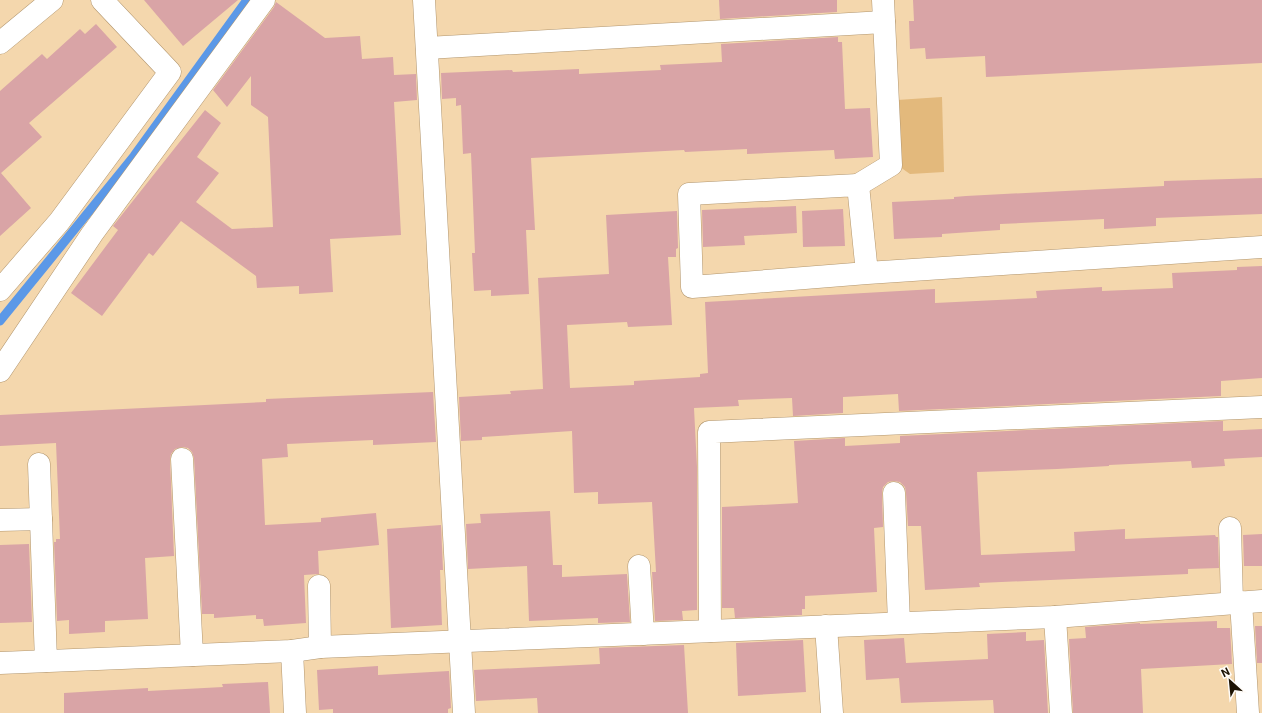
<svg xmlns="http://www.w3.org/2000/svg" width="1262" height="713" font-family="Roboto,sans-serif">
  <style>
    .green { fill: #e3b97c }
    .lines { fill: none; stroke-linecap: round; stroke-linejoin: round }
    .stream { stroke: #5b98e7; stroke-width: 9 }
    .building { fill: #d9a4a6 }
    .street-casing { stroke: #b2966e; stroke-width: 23 }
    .street { stroke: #fff; stroke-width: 22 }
  </style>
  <rect width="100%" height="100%" fill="#f4d7ad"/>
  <polygon class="green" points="942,97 944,172 910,174 900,167 897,100"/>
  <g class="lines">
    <polyline class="stream" points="0,321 134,156 247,0"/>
  </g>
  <g class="building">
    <polygon points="144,0 238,0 183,46"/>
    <polygon points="719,0 837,0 837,12 720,19"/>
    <polygon points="913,0 1262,0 1262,63 986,77 985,56 926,59 925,48 910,49 909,21 914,21"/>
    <polygon points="276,2 325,38 360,36 362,59 393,57 394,75 416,74 417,100 394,102 401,235 330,239 333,292 299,294 299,286 257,288 256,276 181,221 153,256 149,253 102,316 71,293 118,230 113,226 205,110 221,123 197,157 219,173 196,202 232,229 273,227 268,117 251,105 251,76 227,107 213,90 274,7"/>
    <polygon points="96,24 117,47 29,123 42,137 1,173 31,208 0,236 0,91 42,54 47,59 80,29 85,34"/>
    <polygon points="838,37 838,42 842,42 845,109 870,108 873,157 835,159 834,150 747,154 747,149 685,152 684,150 531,158 535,230 526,230 529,294 491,296 491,290 474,291 472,253 475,253 471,153 463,154 461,105 456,106 456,98 442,99 441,73 512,70 513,72 579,69 579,74 661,70 660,65 722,62 721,44"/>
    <polygon points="1262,178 1262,214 1156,218 1156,226 1104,229 1104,219 1000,224 1000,230 942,234 942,237 894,239 892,202 954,199 954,197 966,196 1164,186 1164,181"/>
    <polygon points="796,206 797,233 744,236 745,245 703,247 702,210"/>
    <polygon points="843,209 845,246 803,247 802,211"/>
    <polygon points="677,211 678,248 676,249 676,257 668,257 672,325 628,327 627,322 567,325 570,388 634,385 634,381 700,377 700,374 708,373 705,302 935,289 935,303 1037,298 1036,291 1102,287 1102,291 1173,288 1172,273 1237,270 1237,267 1262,266 1262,378 1221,381 1221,396 899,411 898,394 843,397 843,413 793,416 792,398 738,400 739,406 694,408 697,467 697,610 682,611 683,620 655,621 652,572 656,572 652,502 598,504 598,492 574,493 572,431 482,437 482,440 461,441 459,397 511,394 510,391 543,389 538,278 609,274 606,215"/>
    <polygon points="433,392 436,442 373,445 373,440 287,444 288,457 262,459 265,525 321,522 321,518 376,513 379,545 318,551 319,574 304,575 306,623 264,626 263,619 256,619 256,615 214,618 214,614 202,614 194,458 192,452 188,448 182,447 175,449 171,454 170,460 174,556 145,558 148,619 105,621 105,632 69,634 69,620 57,621 54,542 56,542 56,539 60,539 56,443 0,446 0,415 266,402 266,399"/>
    <polygon points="1223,421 1223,431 1262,429 1262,457 1224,459 1225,466 1192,468 1191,461 1109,465 1109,466 1057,469 977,472 981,555 1075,551 1074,532 1125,529 1125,539 1215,535 1216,537 1218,537 1219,568 1188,569 1188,574 979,583 980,587 925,590 921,526 908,526 906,493 905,487 900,482 893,481 888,482 883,487 882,493 883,527 874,528 877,592 805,596 805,609 802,609 802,615 735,618 734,608 722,608 722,507 798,503 794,441 845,438 845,446 900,443 900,436"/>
    <polygon points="550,511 553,565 562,565 562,577 627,574 630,622 598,623 598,618 529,621 527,566 468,569 466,524 481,523 480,514"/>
    <polygon points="441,525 443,570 440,570 442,625 391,628 387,529"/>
    <polygon points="1262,534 1262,566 1244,566 1243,535"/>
    <polygon points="29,544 32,622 0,623 0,545"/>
    <polygon points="1217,621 1217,628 1230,628 1232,664 1141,669 1143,713 1073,713 1069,639 1086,638 1085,627 1140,623 1140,624"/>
    <polygon points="1255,626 1262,626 1262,663 1257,663"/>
    <polygon points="1026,632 1026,641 1044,640 1048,713 994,713 993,700 901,703 899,678 866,680 864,640 904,638 906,663 988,659 987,634"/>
    <polygon points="803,640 806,692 738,696 736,643"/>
    <polygon points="684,645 688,713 538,713 537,698 476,701 474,670 600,664 599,648"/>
    <polygon points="378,666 378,675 449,671 451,708 448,709 448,713 333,713 333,709 319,710 317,670"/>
    <polygon points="268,682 270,713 64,713 64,693 148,688 148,691 223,687 222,684"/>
  </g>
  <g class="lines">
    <g class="street-casing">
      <g id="street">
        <polyline points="424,0 464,713"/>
        <polyline points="0,43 52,0"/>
        <polyline points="427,48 884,22"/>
        <polyline points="858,185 891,165 883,0"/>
        <polyline points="867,273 858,185 689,194 692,287 867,273 1262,247"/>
        <polyline points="0,290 59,222 170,72 102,0"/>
        <polyline points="0,371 92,234 264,0"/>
        <polyline points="182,459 192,655"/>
        <polyline points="39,464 46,661"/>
        <polyline points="894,493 899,623"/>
        <polyline points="0,520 41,519"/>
        <polyline points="1230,528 1232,603"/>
        <polyline points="639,566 643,634"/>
        <polyline points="319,586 320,647"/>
        <polyline points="1241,602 1248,713"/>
        <polyline points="1055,617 1061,713"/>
        <polyline points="826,626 832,713"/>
        <polyline points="710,631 709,432 1262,407"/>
        <polyline points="292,651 295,713"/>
        <polyline points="0,663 292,651 320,647 1055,617 1262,601"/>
      </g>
    </g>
    <use href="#street" class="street"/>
  </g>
  <g transform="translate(1230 681) rotate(333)" stroke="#fffcf8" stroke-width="3" paint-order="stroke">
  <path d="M0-3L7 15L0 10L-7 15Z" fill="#1d1304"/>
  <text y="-6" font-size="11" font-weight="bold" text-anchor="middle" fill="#1d1304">N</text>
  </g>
</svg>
